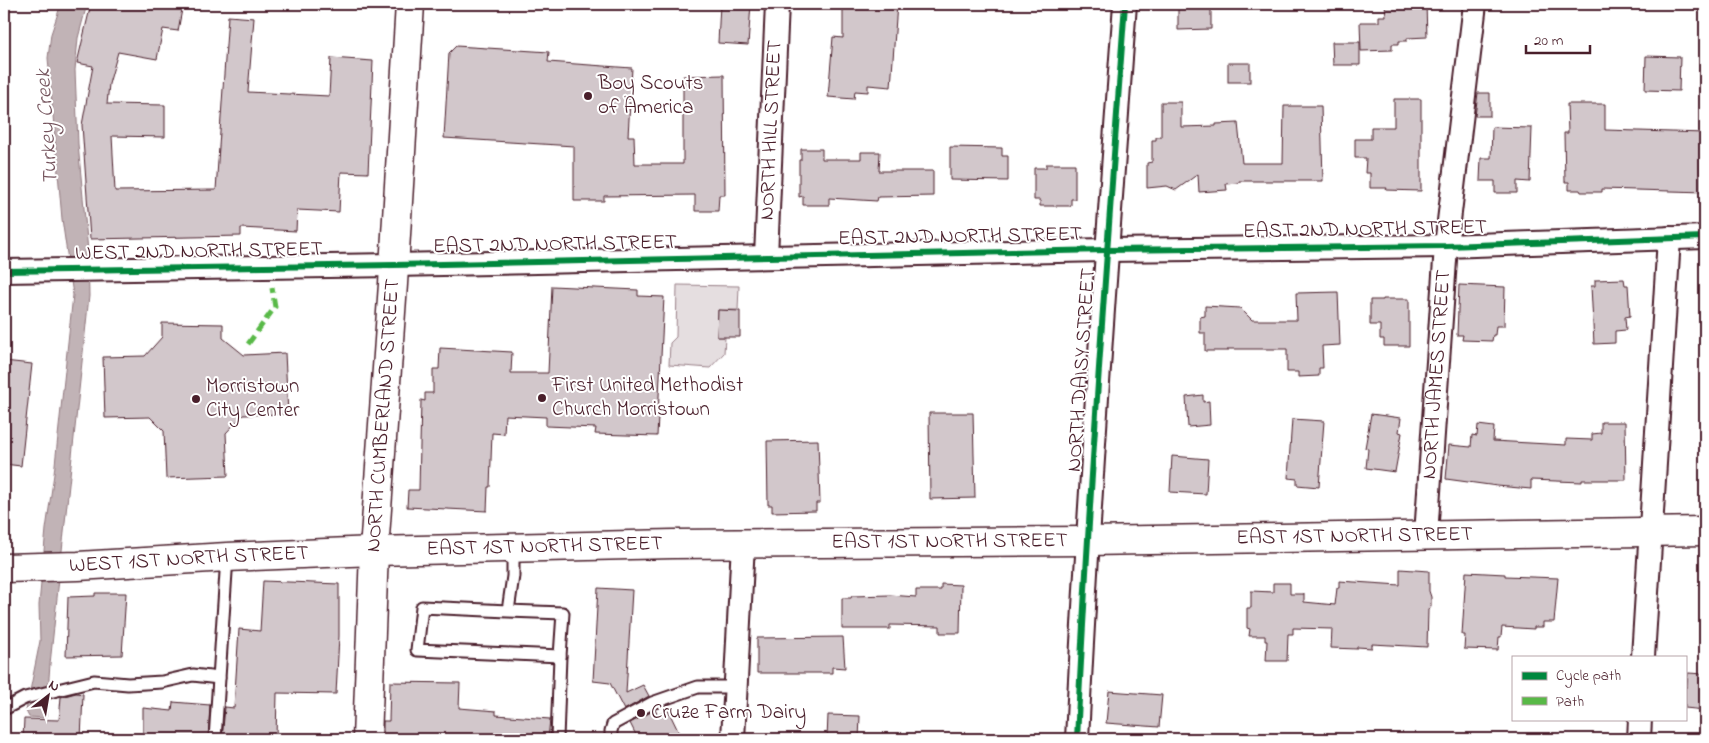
<svg xmlns="http://www.w3.org/2000/svg" width="1709" height="743" font-family="'Indie Flower',sans-serif">
  <style>
    .green { fill: #e5dee0; stroke: #987e86 }
    .water { fill: #c1b3b6; stroke: #91787e }
    .building { fill: #d2c7cb; stroke: #4a1f2b }
    .lines { fill: none; stroke-linecap: round; stroke-linejoin: round }
    .lane-casing { stroke: #4a1f2b; stroke-width: 15 }
    .street-casing { stroke: #4a1f2b; stroke-width: 26 }
    .secondary-casing { stroke: #4a1f2b; stroke-width: 31 }
    .lane { stroke: #fff; stroke-width: 11 }
    .street { stroke: #fff; stroke-width: 22 }
    .secondary { stroke: #fff; stroke-width: 28 }
    .quiet { stroke: #58b947; stroke-width: 5; stroke-dasharray: 10 5; stroke-linecap: butt }
    .cycleway-casing { stroke: #fff; stroke-width: 9 }
    .cycleway { stroke: #00873e; stroke-width: 6 }
    .poi-dot { fill: #4a1f2b; stroke: #fff; stroke-width: 2 }
    .labels { text-anchor: middle; dominant-baseline: central; stroke-width: 4; stroke-linejoin: round; paint-order: stroke }
    .poi-label { font-size: 21px; fill: #4a1f2b; stroke: #fff; text-anchor: start }
    .street-label { font-size: 21px; fill: #4a1f2b; stroke: #fff }
    .water-label { font-size: 22px; font-style: italic; fill: #74535c; stroke: #fff }
  </style>
  <rect width="100%" height="100%" fill="#fff"/>
  <filter id="ink" filterUnits="userSpaceOnUse"><feTurbulence type="fractalNoise" baseFrequency=".02" numOctaves="2"/><feDisplacementMap in="SourceGraphic" scale="10" xChannelSelector="R" yChannelSelector="G"/><feConvolveMatrix kernelMatrix="1 2 1 2 8 2 1 2 1" color-interpolation-filters="sRGB"/></filter>
  <g filter="url(#ink)">
    <polygon class="green" points="677,285 739,286 738,310 718,310 717,337 725,337 724,353 710,368 669,365 670,343 676,337"/>
    <polygon class="water" points="61,4 87,4 78,38 75,70 78,144 88,251 89,296 50,664 46,718 29,717 26,711 40,641 39,605 46,529 54,474 73,295 62,219 48,58 51,34"/>
    <g class="building">
      <polygon points="91,4 183,4 178,31 163,29 157,59 118,52 109,84 107,104 165,105 165,137 112,136 115,191 216,190 228,16 254,18 248,92 329,96 331,58 373,61 368,173 341,172 339,212 297,210 296,231 241,228 241,236 90,239 82,125 93,66 77,63"/>
      <polygon points="720,4 751,4 748,45 718,43"/>
      <polygon points="843,4 897,4 891,87 868,85 868,92 855,91 854,99 828,97 833,37 843,38"/>
      <polygon points="1178,4 1211,4 1211,29 1178,30"/>
      <polygon points="1385,4 1426,4 1427,37 1407,38 1407,41 1399,41 1399,44 1392,44 1392,50 1361,51 1360,22 1379,22 1379,16 1386,16"/>
      <polygon points="1332,42 1360,42 1360,65 1333,65"/>
      <polygon points="456,46 549,52 548,62 632,68 628,136 634,136 635,164 683,164 683,76 724,75 725,195 719,195 718,211 695,211 695,195 604,196 604,201 574,201 574,146 444,138 449,53"/>
      <polygon points="1646,56 1680,57 1679,91 1645,90"/>
      <rect x="1228" y="63" width="22" height="19"/>
      <polygon points="1478,93 1490,93 1490,116 1475,116"/>
      <polygon points="1394,99 1421,99 1421,191 1386,190 1387,188 1370,188 1370,173 1365,173 1366,158 1355,158 1355,139 1371,139 1371,127 1394,127"/>
      <polygon points="1161,102 1181,102 1181,127 1216,126 1216,124 1238,123 1242,163 1283,163 1284,106 1321,106 1323,181 1239,181 1239,183 1226,184 1227,190 1199,192 1198,174 1176,190 1167,186 1147,188 1147,163 1152,162 1152,140 1156,140 1156,137 1161,137"/>
      <polygon points="1567,104 1605,104 1605,130 1705,133 1705,192 1602,189 1602,192 1581,192 1580,190 1569,190 1569,182 1565,182 1564,133 1568,133"/>
      <polygon points="1492,127 1532,128 1530,182 1517,181 1517,193 1495,193 1495,181 1480,181 1481,158 1491,158"/>
      <polygon points="950,147 1002,148 1002,156 1008,156 1008,181 950,180"/>
      <polygon points="801,149 822,149 822,159 861,159 861,152 880,152 879,171 933,171 933,196 878,197 877,201 829,198 829,205 803,205 803,196 799,197 799,160 801,160"/>
      <polygon points="1046,164 1075,164 1075,199 1071,199 1071,206 1040,206 1040,200 1034,200 1034,168 1046,168"/>
      <polygon points="1624,279 1625,285 1628,285 1630,316 1625,317 1626,330 1615,331 1615,343 1594,344 1591,286 1595,286 1595,280"/>
      <polygon points="1459,285 1505,287 1504,326 1496,326 1495,335 1493,335 1492,341 1462,340 1463,335 1457,335"/>
      <polygon points="552,286 638,290 638,296 664,297 657,436 595,434 596,428 546,426 546,417 505,415 504,434 492,433 490,487 488,487 487,511 407,507 408,490 419,490 421,400 425,401 425,393 433,393 433,369 439,369 440,348 512,352 511,373 548,373"/>
      <polygon points="1338,292 1340,345 1322,346 1323,368 1319,368 1319,376 1298,377 1298,372 1287,372 1287,349 1228,349 1228,351 1205,351 1205,333 1200,333 1200,317 1205,316 1205,306 1240,308 1252,320 1297,320 1296,293"/>
      <polygon points="1383,299 1409,299 1409,346 1384,346 1384,339 1380,339 1380,325 1370,325 1370,300 1383,300"/>
      <polygon points="718,310 740,311 740,337 717,337"/>
      <polygon points="162,323 223,324 223,338 244,355 285,353 288,414 243,415 226,433 228,476 166,478 164,431 150,417 105,418 103,357 145,356 162,337"/>
      <polygon points="4,361 32,364 21,466 4,464"/>
      <polygon points="1203,395 1203,402 1209,401 1210,425 1188,427 1186,397"/>
      <polygon points="929,413 973,413 975,498 930,499"/>
      <polygon points="1371,414 1401,418 1399,432 1402,433 1395,472 1366,468 1368,449 1365,448"/>
      <polygon points="1292,419 1324,421 1319,487 1297,485 1297,479 1288,478"/>
      <polygon points="1601,422 1625,422 1626,480 1582,480 1582,482 1531,480 1531,489 1497,486 1446,479 1449,445 1471,447 1472,435 1477,436 1478,425 1494,427 1493,441 1566,445 1566,439 1592,440 1592,434 1601,433"/>
      <polygon points="818,440 820,503 816,503 816,511 772,512 772,505 768,505 767,441"/>
      <polygon points="1172,456 1208,459 1206,494 1170,492"/>
      <polygon points="1400,569 1429,571 1429,591 1431,597 1431,606 1428,610 1427,647 1372,644 1372,648 1357,647 1357,649 1331,648 1332,629 1293,628 1293,634 1288,634 1287,661 1266,661 1267,641 1265,641 1265,636 1249,636 1250,629 1247,628 1247,608 1251,608 1251,591 1273,592 1273,583 1290,583 1290,594 1304,594 1304,602 1335,605 1337,588 1339,588 1339,581 1400,585"/>
      <polygon points="1466,572 1505,574 1505,576 1558,578 1554,622 1543,622 1543,627 1534,627 1534,629 1502,627 1501,637 1499,637 1498,650 1464,649 1465,635 1462,635"/>
      <polygon points="263,581 339,584 339,636 336,694 277,693 276,739 222,739 225,707 234,708 239,629 260,631"/>
      <polygon points="941,584 961,585 960,633 940,633 940,626 890,625 890,629 842,629 842,598 851,598 852,596 890,595 916,597 916,590 941,590"/>
      <polygon points="598,588 632,590 626,693 643,685 649,696 624,710 610,683 593,681"/>
      <polygon points="95,593 126,593 122,655 66,656 68,597 95,596"/>
      <polygon points="843,637 845,668 832,667 832,673 757,673 757,638"/>
      <polygon points="1688,673 1705,674 1705,710 1685,708 1685,687 1687,687"/>
      <polygon points="390,682 460,683 459,708 496,711 496,715 550,719 548,739 383,739 383,721 389,721"/>
      <polygon points="1109,691 1162,695 1159,727 1106,723"/>
      <polygon points="76,693 83,694 81,739 23,739 24,719 59,720 61,697"/>
      <polygon points="173,702 210,705 208,739 143,739 143,708 172,711"/>
      <polygon points="655,710 658,715 668,710 682,739 638,739 630,723"/>
      <polygon points="828,715 860,716 859,739 827,739"/>
    </g>
    <g class="lines">
      <g class="lane-casing">
        <g id="lane">
          <polyline points="508,611 563,613 560,656 417,650 422,607 508,611 513,576 513,548"/>
          <polyline points="4,709 25,698 94,681 128,684 162,682 193,675 219,678"/>
          <polyline points="215,739 227,557"/>
          <polyline points="557,739 560,656"/>
          <polyline points="611,739 611,731 613,724 652,703 698,687 736,687"/>
        </g>
      </g>
      <g class="street-casing">
        <g id="street">
          <path id="s1" d="M766 256 777 4"/>
          <polyline points="4,271 394,265 1106,250 1446,246 1705,237"/>
          <path id="s2" d="M1426 535 1446 246 1475 4"/>
          <polyline points="1643,657 1669,238"/>
          <polyline points="733,739 743,543"/>
          <path d="M1077 739C1089 494 1107 249 1125 4"/>
          <polyline points="1639,739 1640,719"/>
        </g>
      </g>
      <g class="secondary-casing">
        <g id="secondary">
          <path id="s3" d="M4 568 78 566 227 557 374 551 673 544 1087 541 1705 531"/>
          <path id="s4" d="M367 739 374 551 393 284 410 4"/>
        </g>
      </g>
      <use href="#lane" class="lane"/>
      <use href="#street" class="street"/>
      <use href="#secondary" class="secondary"/>
      <polyline class="quiet" points="248,344 275,307 272,288"/>
      <g class="cycleway-casing">
        <g id="cycleway">
          <polyline points="4,271 394,265 1106,250 1446,246 1705,237"/>
          <path d="M1077 739C1089 494 1107 249 1125 4"/>
        </g>
      </g>
      <use href="#cycleway" class="cycleway"/>
    </g>
  </g>
  <g class="poi-dot">
    <circle cx="588" cy="96" r="5"/>
    <circle cx="542" cy="398" r="5"/>
    <circle cx="196" cy="399" r="5"/>
    <circle cx="641" cy="713" r="5"/>
  </g>
  <g class="labels">
    <g class="poi-label">
      <text x="598" y="84">Boy Scouts<tspan x="598" dy="24">of America</tspan></text>
      <text x="552" y="386">First United Methodist<tspan x="552" dy="24">Church Morristown</tspan></text>
      <text x="206" y="387">Morristown<tspan x="206" dy="24">City Center</tspan></text>
      <text x="651" y="713">Cruze Farm Dairy</text>
    </g>
    <g class="street-label">
      <text stroke="none"><textPath href="#s1" startOffset="126">NORTH HILL STREET</textPath></text>
      <text transform="translate(1365 230) rotate(-1)">EAST 2ND NORTH STREET</text>
      <text transform="translate(960 237) rotate(-1)">EAST 2ND NORTH STREET</text>
      <text transform="translate(555 245) rotate(-1)">EAST 2ND NORTH STREET</text>
      <text transform="translate(199 252) rotate(-1)">WEST 2ND NORTH STREET</text>
      <text transform="translate(1082 370) rotate(-86)">NORTH DAISY STREET</text>
      <text stroke="none"><textPath href="#s2" startOffset="161">NORTH JAMES STREET</textPath></text>
      <text stroke="none"><textPath href="#s4" startOffset="324">NORTH CUMBERLAND STREET</textPath></text>
      <text stroke="none"><textPath href="#s3" startOffset="1351">EAST 1ST NORTH STREET</textPath></text>
      <text stroke="none"><textPath href="#s3" startOffset="946">EAST 1ST NORTH STREET</textPath></text>
      <text stroke="none"><textPath href="#s3" startOffset="541">EAST 1ST NORTH STREET</textPath></text>
      <text stroke="none"><textPath href="#s3" startOffset="185">WEST 1ST NORTH STREET</textPath></text>
    </g>
    <g class="water-label">
      <text transform="translate(48 127) rotate(-94)">Turkey Creek</text>
    </g>
  </g>
  <rect width="1709" height="743" fill="none" stroke="#fff" stroke-width="20"/>
  <rect x="10" y="10" width="1689" height="723" fill="none" stroke="#4a1f2b" stroke-width="2" filter="url(#ink)"/>
  <rect x="1512" y="656" width="175" height="65" fill="#ffffff" stroke="#b7a5aa"/>
  <rect x="1522" y="672" width="25" height="8" fill="#00873e" stroke="#b7a5aa"/>
  <text x="1556" y="680" font-size="15" fill="#4a1f2b">Cycle path</text>
  <rect x="1522" y="697" width="25" height="8" fill="#58b947" stroke="#b7a5aa"/>
  <text x="1556" y="706" font-size="15" fill="#4a1f2b">Path</text>
  <g transform="translate(48 696) rotate(31)" stroke="#ffffff" stroke-width="4" paint-order="stroke">
  <path d="M0-4L9 19L0 12L-9 19Z" fill="#4a1f2b"/>
  <text y="-8" font-size="14" font-weight="bold" text-anchor="middle" fill="#4a1f2b">N</text>
  </g>
  <path d="M1526 45v8h64v-8" fill="none" stroke="#4a1f2b" stroke-width="2.5"/>
  <text x="1534" y="45" font-size="15" fill="#4a1f2b" stroke="#ffffff" stroke-width="4" paint-order="stroke">20 m</text>
</svg>
